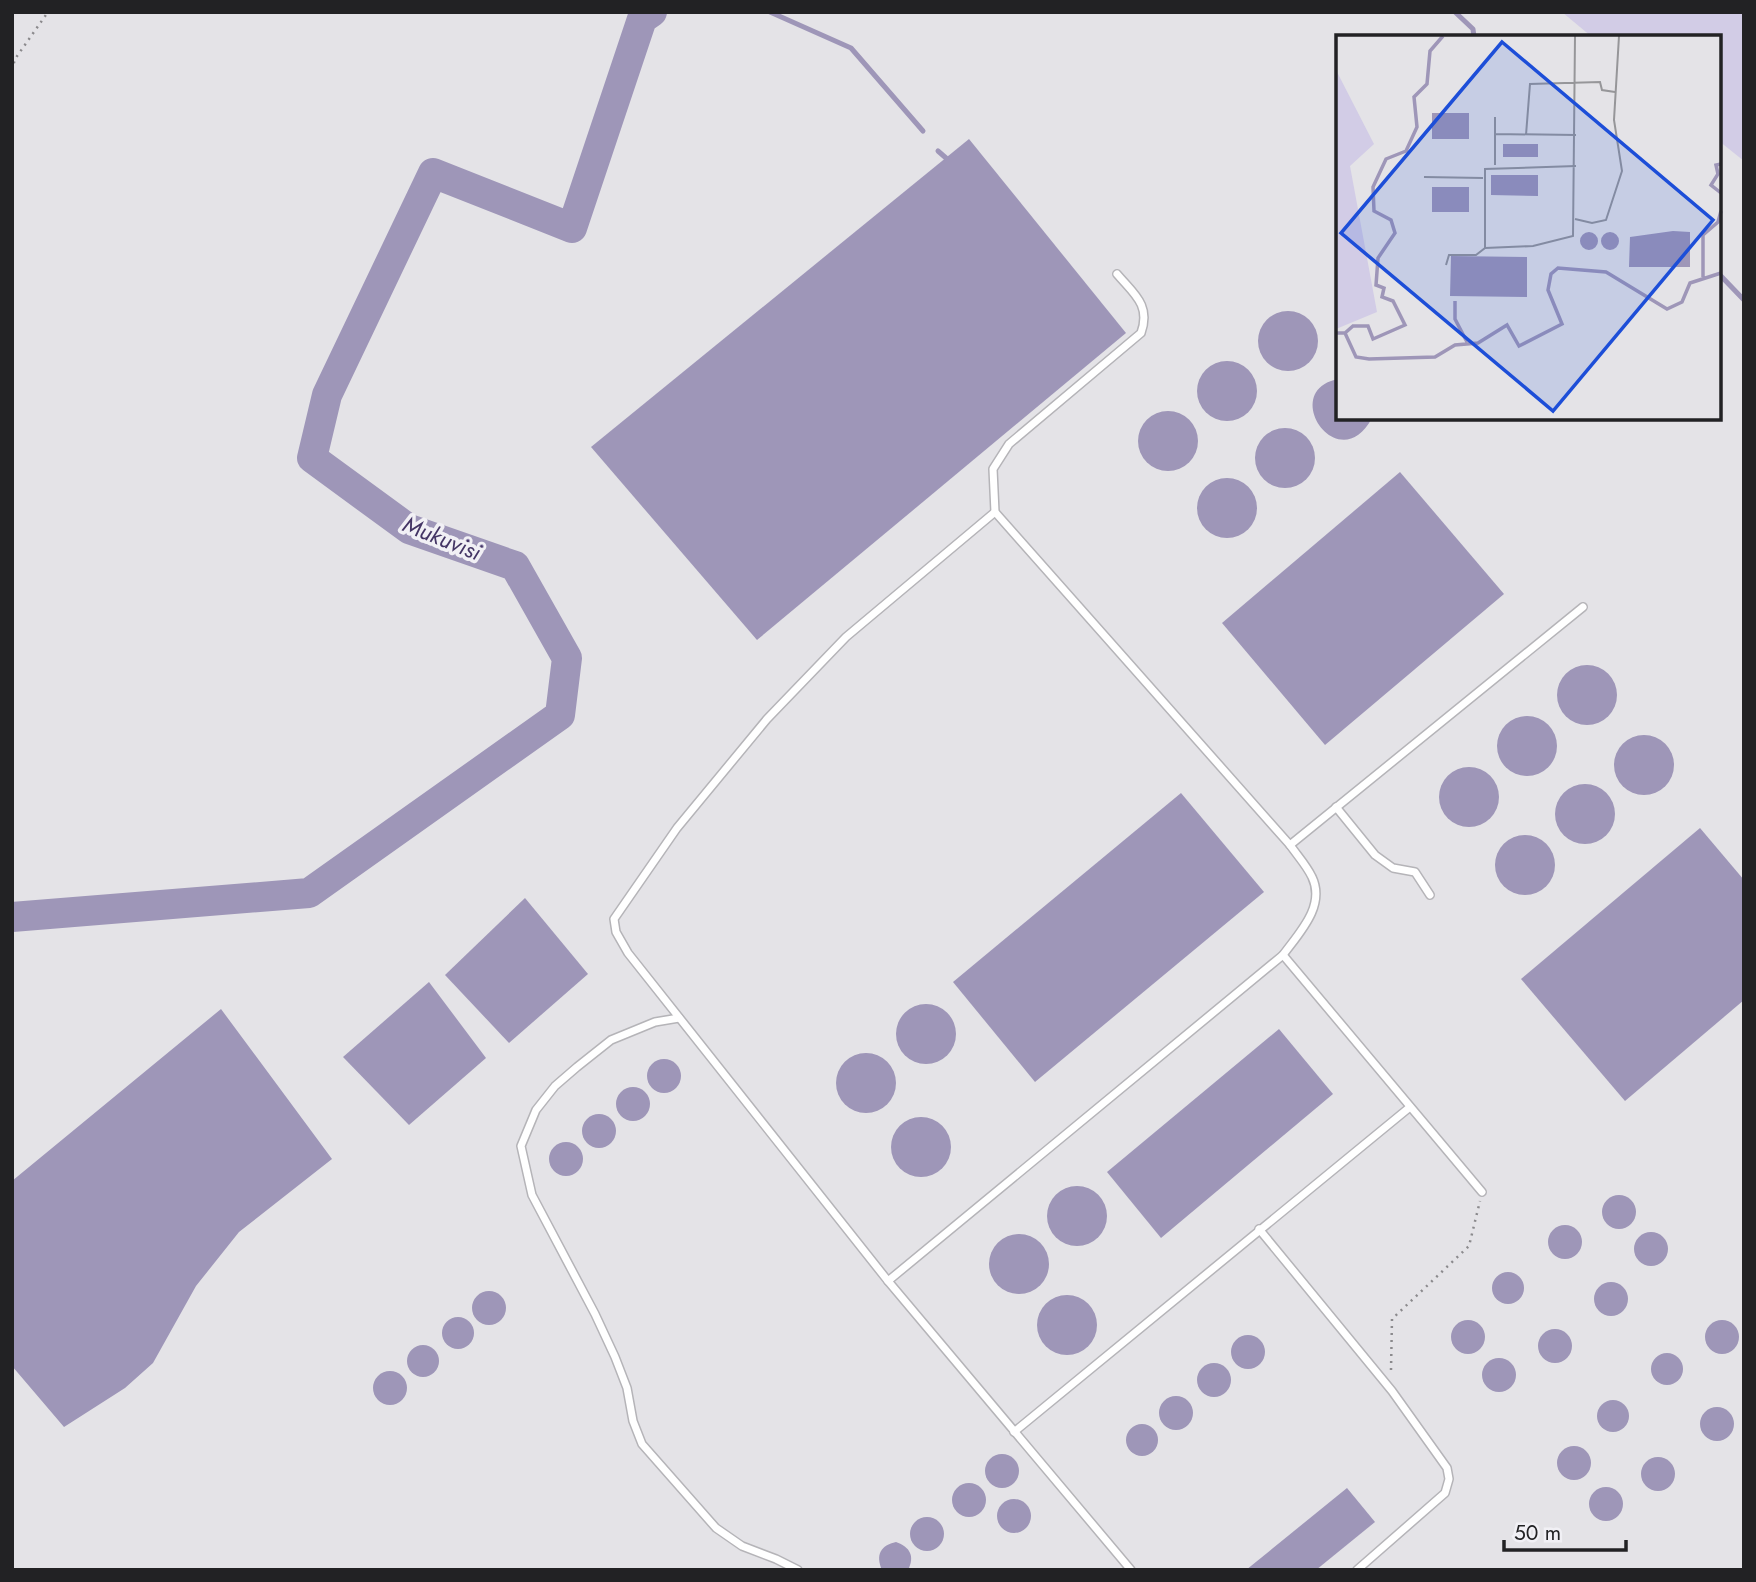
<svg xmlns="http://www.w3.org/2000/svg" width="1756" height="1582" font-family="Jost,sans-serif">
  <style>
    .green { fill: #d2cce6 }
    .water { fill: #9e96b8 }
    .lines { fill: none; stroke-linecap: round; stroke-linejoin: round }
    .stream { stroke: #9e96b8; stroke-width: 5 }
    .river { stroke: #9e96b8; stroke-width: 30 }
    .lane-casing { stroke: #b5b4b8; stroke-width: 10 }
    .path { stroke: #8b8a8d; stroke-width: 2.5; stroke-dasharray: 2 5; stroke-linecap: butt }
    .lane { stroke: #fff; stroke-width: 7 }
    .labels { text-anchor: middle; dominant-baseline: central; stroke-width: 7; stroke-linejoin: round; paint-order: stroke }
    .water-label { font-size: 23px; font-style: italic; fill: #443565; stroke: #f1f0f5 }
    .inset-river { fill: none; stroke: #9e96b8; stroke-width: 3.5 }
    .inset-road { fill: none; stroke: #969699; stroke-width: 2 }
    .view { fill: #1d4ed8; fill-opacity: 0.15; stroke: #1d4ed8; stroke-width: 3.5 }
    .inset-edge { fill: none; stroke: #222224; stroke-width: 3.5 }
  </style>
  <rect width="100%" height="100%" fill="#e4e3e7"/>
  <polygon class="green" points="1562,12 1744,12 1744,161 1719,141 1719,37 1592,37"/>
  <g class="water">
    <polygon points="969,139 1126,333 757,640 591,447"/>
    <circle cx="1288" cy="341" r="30"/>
    <circle cx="1227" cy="391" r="30"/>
    <path d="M1338 379V418H1372C1339 480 1278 391 1338 379Z"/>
    <circle cx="1168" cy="441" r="30"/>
    <circle cx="1285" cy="458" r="30"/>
    <polygon points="1400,472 1504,594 1325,745 1222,623"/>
    <circle cx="1227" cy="508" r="30"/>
    <circle cx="1587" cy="695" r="30"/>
    <circle cx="1527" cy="746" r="30"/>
    <circle cx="1644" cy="765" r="30"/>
    <circle cx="1469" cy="797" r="30"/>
    <circle cx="1585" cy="814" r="30"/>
    <polygon points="1181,793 1264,892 1035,1082 953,982"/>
    <polygon points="1700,828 1744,880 1744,1000 1625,1101 1521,979"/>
    <circle cx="1525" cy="865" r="30"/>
    <polygon points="525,898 588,974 509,1043 445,975"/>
    <polygon points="429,982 486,1058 409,1125 343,1057"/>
    <circle cx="926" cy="1034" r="30"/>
    <polygon points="221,1009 332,1159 239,1232 196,1286 153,1363 125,1388 64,1427 12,1366 12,1181"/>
    <polygon points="1279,1029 1333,1094 1161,1238 1107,1172"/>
    <circle cx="866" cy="1083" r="30"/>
    <circle cx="664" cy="1076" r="17"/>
    <circle cx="633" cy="1104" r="17"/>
    <circle cx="599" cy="1131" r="17"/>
    <circle cx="921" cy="1147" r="30"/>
    <circle cx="566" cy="1159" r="17"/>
    <circle cx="1077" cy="1216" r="30"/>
    <circle cx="1619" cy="1212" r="17"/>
    <circle cx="1565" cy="1242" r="17"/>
    <circle cx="1651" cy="1249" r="17"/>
    <circle cx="1019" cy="1264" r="30"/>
    <circle cx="1508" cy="1288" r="16"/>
    <circle cx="1611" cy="1299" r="17"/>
    <circle cx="489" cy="1308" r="17"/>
    <circle cx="1067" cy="1325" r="30"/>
    <circle cx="458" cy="1333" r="16"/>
    <circle cx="1722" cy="1337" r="17"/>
    <circle cx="1468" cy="1337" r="17"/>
    <circle cx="1555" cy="1346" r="17"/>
    <circle cx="1248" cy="1352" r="17"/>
    <circle cx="423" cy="1361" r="16"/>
    <circle cx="1667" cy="1369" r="16"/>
    <circle cx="1499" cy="1375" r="17"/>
    <circle cx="1214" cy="1380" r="17"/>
    <circle cx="390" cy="1388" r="17"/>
    <circle cx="1176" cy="1413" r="17"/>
    <circle cx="1613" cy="1416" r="16"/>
    <circle cx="1717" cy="1424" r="17"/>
    <circle cx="1142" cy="1440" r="16"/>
    <circle cx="1574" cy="1463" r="17"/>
    <circle cx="1002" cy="1471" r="17"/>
    <circle cx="1658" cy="1474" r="17"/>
    <circle cx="969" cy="1500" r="17"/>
    <circle cx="1606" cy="1504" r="17"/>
    <polygon points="1347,1488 1375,1522 1316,1570 1246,1570"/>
    <circle cx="1014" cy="1516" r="17"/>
    <circle cx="927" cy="1534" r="17"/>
    <path d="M896 1542C910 1547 915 1556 908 1570H882C875 1555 881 1545 896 1542Z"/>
  </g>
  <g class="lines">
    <g class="stream">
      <polyline points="770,12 851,48 923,131"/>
      <polyline points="1455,12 1473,29 1474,37"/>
      <polyline points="938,151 946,158"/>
      <polyline points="1719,274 1744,300"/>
    </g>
    <polyline class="river" points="12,917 309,893 560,715 567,658 515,566 409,529 312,458 327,395 433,173 572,228 642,19 652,12"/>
    <g class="lane-casing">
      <g id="lane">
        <polyline points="995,512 846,637 767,719 677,828 614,919 616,932 628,953 888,1281 1131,1570"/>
        <polyline points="1336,807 1375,855 1393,868 1415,872 1430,895"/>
        <polyline points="1290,845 1583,607"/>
        <polyline points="1283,955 1482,1192"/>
        <polyline points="679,1018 655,1022 611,1040 577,1067 555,1086 536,1110 521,1146 532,1195 595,1314 615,1357 627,1388 633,1421 642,1444 716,1528 742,1546 776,1559 798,1570"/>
        <polyline points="1259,1229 1392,1391 1447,1468 1449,1479 1445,1493 1357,1570"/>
        <path d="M888 1281 1283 955C1299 933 1326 906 1312 877 1307 866 1297 855 1290 845L995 512 993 469 1009 444 1141 333C1151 305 1134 294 1117 274"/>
        <polyline points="1014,1432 1410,1107"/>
      </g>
    </g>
    <g class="path">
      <polyline points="12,70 15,59 48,12"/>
      <polyline points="1391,1370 1392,1319 1469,1246 1480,1201"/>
    </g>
    <use href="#lane" class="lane"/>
  </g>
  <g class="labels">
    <g class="water-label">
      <text transform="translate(442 538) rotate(22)">Mukuvisi</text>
    </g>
  </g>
  <g transform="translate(1336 35)">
    <rect width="385" height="385" fill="#e4e3e7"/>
    <path d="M0 35 38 109 14 131 41 277 0 294Z" fill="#d2cce6"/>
    <path d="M96 78H133V104H96ZM167 109H202V122H167ZM155 140H202V161L155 160ZM96 152H133V177H96ZM337 196 354 197V232H293L294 202ZM244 206a9 9 0 1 1 18 0a9 9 0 1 1-18 0ZM265 206a9 9 0 1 1 18 0a9 9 0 1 1-18 0ZM115 221 191 222V262L114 261Z" fill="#9e96b8"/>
    <path class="inset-river" d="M385 129 380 130 382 139 375 150 385 158M367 242V200L382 187 385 176M119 266V284L131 307M0 298H9L20 322 33 324 99 322 119 310 142 308 171 290 183 311 226 289 212 255 215 239 222 233 270 237 331 274 346 267 354 248 385 238M9 298 17 291H32L37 304 69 290 57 266 46 262 48 253 40 250 42 223 59 198 55 185 38 176 37 152 50 124 70 116 81 92 78 62 91 49 94 16 107 1"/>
    <path class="inset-road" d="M159 82V130M159 99 240 100M190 100 194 49 264 47 266 55 279 57M88 142 147 143M239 184 256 188 270 185 286 136 278 85 283 1M149 213 197 211 237 201 239 1M110 230 113 220H140L149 213V134L240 131"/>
    <path class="view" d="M166 7 377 185 217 376 5 198Z"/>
    <rect width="385" height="385" class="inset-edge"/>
  </g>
  <rect width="1756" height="1582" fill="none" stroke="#222224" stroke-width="28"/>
  <path d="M1504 1540v10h122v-10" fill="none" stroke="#222224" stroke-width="3.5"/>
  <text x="1514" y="1540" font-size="21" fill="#222224" stroke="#f1f0f5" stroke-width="5" paint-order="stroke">50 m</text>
</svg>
